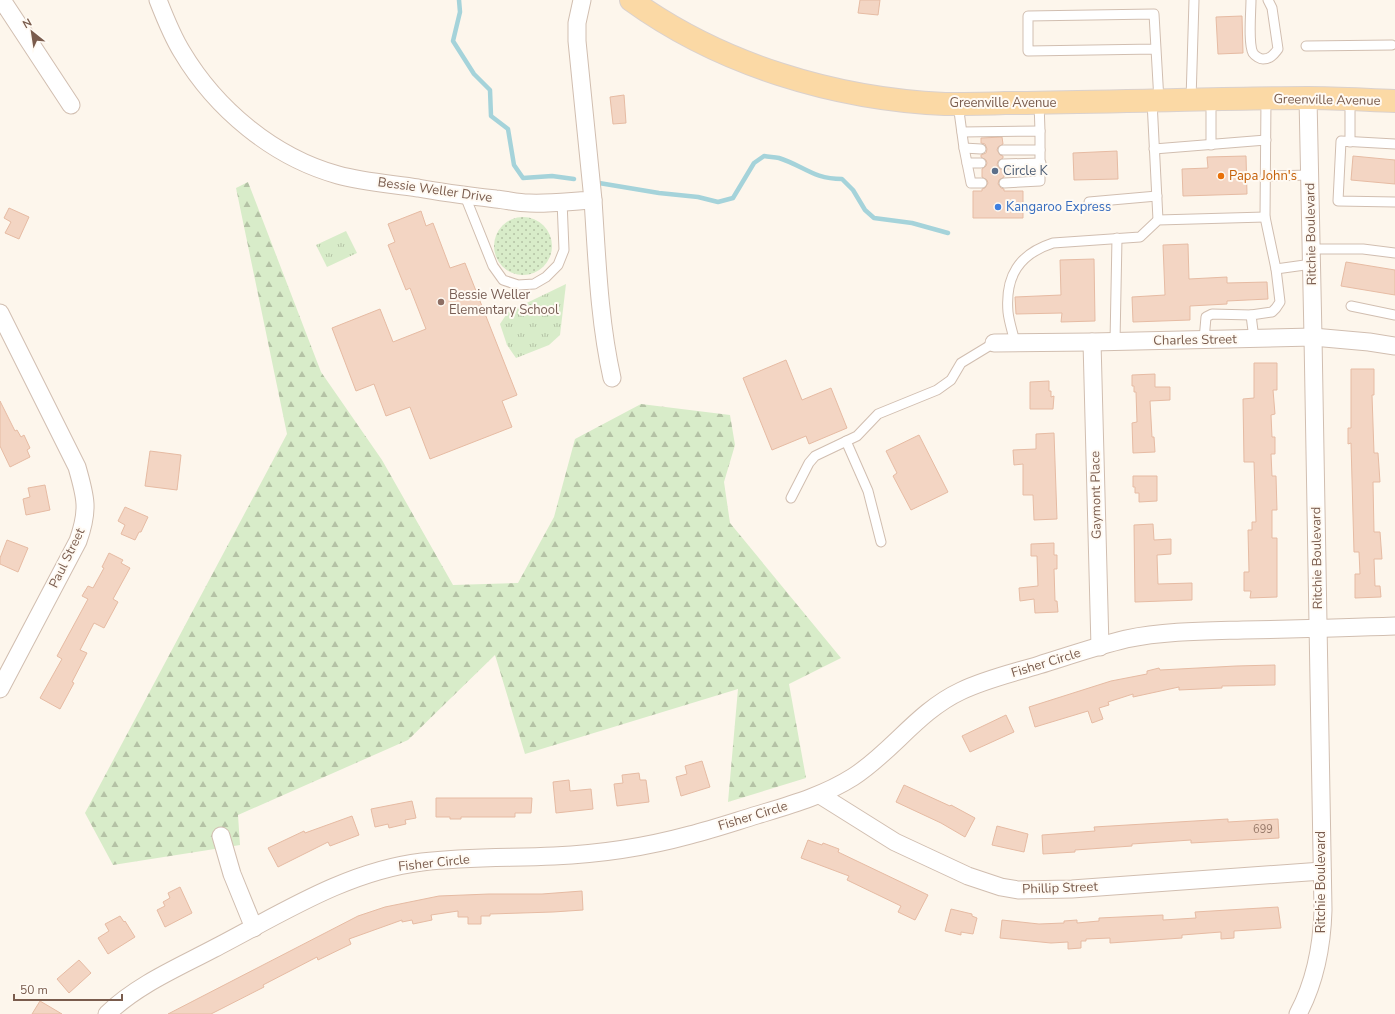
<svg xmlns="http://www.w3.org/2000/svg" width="1395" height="1014" font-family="'Nunito Sans',sans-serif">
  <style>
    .grass { fill: url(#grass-dots) }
    .forest { fill: url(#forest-firs) }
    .park { fill: url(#park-tufts) }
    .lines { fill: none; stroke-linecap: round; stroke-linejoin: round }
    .stream { stroke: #a5d3da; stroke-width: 4.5 }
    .building { fill: #f3d5c3; stroke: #e6bba3 }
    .service-casing { stroke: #d1beb0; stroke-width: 11 }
    .minor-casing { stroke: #d1beb0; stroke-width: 19 }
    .primary-casing { stroke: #dad1cd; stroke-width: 24 }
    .service { stroke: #fff; stroke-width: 9 }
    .minor { stroke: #fff; stroke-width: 17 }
    .primary { stroke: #fbd9a5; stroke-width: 22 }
    .service-dot { fill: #5c6f8a; stroke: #fffaf3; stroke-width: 1.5 }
    .food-dot { fill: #e8710a; stroke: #fffaf3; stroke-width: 1.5 }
    .shop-dot { fill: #3f7fe0; stroke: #fffaf3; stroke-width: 1.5 }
    .education-dot { fill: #8d6e63; stroke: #fffaf3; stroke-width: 1.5 }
    .labels { text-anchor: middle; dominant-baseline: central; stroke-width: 4; stroke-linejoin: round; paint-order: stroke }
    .number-label { font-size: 11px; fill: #987a6a }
    .street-label { font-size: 13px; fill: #7a5c4d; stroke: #fffaf3 }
    .service-label { font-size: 13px; fill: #4e5e75; stroke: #fffaf3; text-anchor: start }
    .food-label { font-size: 13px; fill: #c56008; stroke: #fffaf3; text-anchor: start }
    .shop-label { font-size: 13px; fill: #366cbe; stroke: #fffaf3; text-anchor: start }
    .education-label { font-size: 13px; fill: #785e54; stroke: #fffaf3; text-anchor: start }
  </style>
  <defs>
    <pattern id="grass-dots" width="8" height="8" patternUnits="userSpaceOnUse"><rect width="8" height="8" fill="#d8ecc9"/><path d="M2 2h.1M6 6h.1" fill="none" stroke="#b4c2a5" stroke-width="1.8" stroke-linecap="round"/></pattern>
    <pattern id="forest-firs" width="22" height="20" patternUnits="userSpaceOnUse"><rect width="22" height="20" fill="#d8ecc9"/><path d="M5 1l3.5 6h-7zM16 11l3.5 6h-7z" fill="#b4c2a5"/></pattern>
    <pattern id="park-tufts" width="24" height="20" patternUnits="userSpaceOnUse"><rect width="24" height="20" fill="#d8ecc9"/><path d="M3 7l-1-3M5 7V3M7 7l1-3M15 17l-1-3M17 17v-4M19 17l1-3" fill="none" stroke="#b4c2a5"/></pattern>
  </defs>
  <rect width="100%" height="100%" fill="#fdf6ec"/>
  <circle class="grass" cx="523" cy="246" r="29"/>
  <polygon class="forest" points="248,182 321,372 382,460 453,585 518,583 554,517 575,439 641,404 730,415 735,445 724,482 730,523 841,658 789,684 806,778 728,802 738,689 525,754 495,655 408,740 238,815 240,845 113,865 85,813 287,434 236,188"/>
  <g class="park">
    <polygon points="346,231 357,253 327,267 316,245"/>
    <polygon points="566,284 560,335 549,345 516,358 507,345 500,324 508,312"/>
  </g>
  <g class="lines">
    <g class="stream">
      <polyline points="459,0 460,12 453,41 474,74 490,90 491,116 508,129 514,165 523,178 552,176 574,179"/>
      <path d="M599 183 659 193 698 197 718 202 733 198 754 163 764 156C769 157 774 157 779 158 804 166 813 179 842 179L853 190 865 210 874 218 912 223 948 233"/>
    </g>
  </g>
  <g class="building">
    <polygon points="860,0 880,0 878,15 858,13"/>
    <polygon points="1242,16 1243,53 1218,54 1216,17"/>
    <polygon points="624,95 626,123 613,124 610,97"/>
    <polygon points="1002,137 1003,144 998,147 997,150 1000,155 1003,156 1003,158 998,161 997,165 1000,169 1004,170 1004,177 999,180 998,184 1001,188 1004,189 1004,191 1023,191 1023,218 973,218 973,191 982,191 982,189 985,188 988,183 987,180 982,177 982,169 986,166 987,163 986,160 981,157 981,155 986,153 987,149 985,144 981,143 981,138"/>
    <polygon points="1117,151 1118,179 1074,180 1073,153"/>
    <polygon points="1246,156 1247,194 1183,196 1182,169 1208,168 1207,157"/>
    <polygon points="1353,156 1395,160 1395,184 1351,180"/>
    <polygon points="9,208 29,217 19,239 5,233 11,222 4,218"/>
    <polygon points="421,211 426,226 433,223 450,268 465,263 517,395 502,401 512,427 430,459 410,407 386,416 374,384 356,391 332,328 380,309 393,342 426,329 410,288 406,290 388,245 395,242 388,224"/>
    <polygon points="1188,244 1189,279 1227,277 1227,283 1267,282 1268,299 1227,301 1227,304 1190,306 1190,320 1133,322 1132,297 1165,295 1163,245"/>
    <polygon points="1094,259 1095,321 1061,322 1062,313 1016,314 1015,297 1061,295 1060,260"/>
    <polygon points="1346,262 1395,270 1395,295 1341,286"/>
    <polygon points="786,360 802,400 831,388 847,428 809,444 806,436 772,450 743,378"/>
    <polygon points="1254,363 1277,363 1277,390 1273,390 1275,414 1271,415 1272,437 1275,437 1275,454 1271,454 1272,476 1276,476 1277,510 1272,510 1272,538 1277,538 1277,597 1250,598 1251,591 1244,591 1244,572 1249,572 1248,530 1252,530 1252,522 1256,522 1254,462 1244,462 1243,399 1254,398"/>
    <polygon points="1351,369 1374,369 1374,395 1372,395 1374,453 1378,453 1380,482 1373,482 1374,532 1380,532 1382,559 1374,559 1375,586 1380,586 1381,597 1355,598 1355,574 1360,574 1359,552 1354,552 1351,443 1348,444 1348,428 1351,428"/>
    <polygon points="1155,374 1155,387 1170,387 1170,400 1150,401 1152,437 1154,437 1155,452 1133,453 1132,423 1137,422 1136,392 1134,392 1134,386 1132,386 1132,375"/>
    <polygon points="1049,381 1049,391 1051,391 1051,397 1054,396 1053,409 1030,409 1030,382"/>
    <polygon points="0,401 15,431 17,430 21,437 24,435 30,448 27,450 30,457 10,467 0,446"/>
    <polygon points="1054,433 1057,519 1034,520 1033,495 1023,495 1023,464 1014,465 1013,450 1036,449 1036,434"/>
    <polygon points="919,435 948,492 911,510 893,476 897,473 886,451"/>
    <polygon points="150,451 181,455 177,490 145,486"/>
    <polygon points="1133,476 1157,476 1157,501 1139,502 1139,493 1135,493 1135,487 1133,487"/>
    <polygon points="45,485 50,510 26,515 23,499 30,497 28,488"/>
    <polygon points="125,507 148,517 141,532 139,532 135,540 121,534 125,525 118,521"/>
    <polygon points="1153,524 1154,540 1171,539 1171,554 1157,555 1158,584 1192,583 1192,600 1135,602 1134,525"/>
    <polygon points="7,540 28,548 18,572 0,564 0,558"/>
    <polygon points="1054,543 1054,555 1057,555 1057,569 1054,569 1055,601 1057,601 1058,612 1035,613 1034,599 1020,601 1019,588 1038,586 1037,556 1031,556 1031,544"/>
    <polygon points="109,553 123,560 121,563 130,568 113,599 118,602 104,628 94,623 80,650 87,653 72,682 74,683 60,709 40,698 62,659 57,656 88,599 82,596 88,586 93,588 104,568 102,567"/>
    <polygon points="1275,665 1275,685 1222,686 1222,688 1179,690 1179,687 1133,697 1133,694 1108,702 1109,705 1099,708 1103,719 1092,723 1088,711 1035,727 1029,707 1111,681 1147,674 1147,671 1159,668 1160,670 1236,666"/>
    <polygon points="1006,715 1014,732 970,752 962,736"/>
    <polygon points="702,761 710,787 681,796 676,777 687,774 685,766"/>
    <polygon points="639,773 640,780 646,780 649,802 617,806 614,784 623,783 622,775"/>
    <polygon points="569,780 570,791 591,789 593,809 556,813 553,782"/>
    <polygon points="904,785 950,806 951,805 975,818 965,837 941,823 896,802"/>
    <polygon points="436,798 532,798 531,813 515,813 515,817 461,817 461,819 450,819 450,817 436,817"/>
    <polygon points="412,801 416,818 405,820 406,824 389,828 388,824 375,827 371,809"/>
    <polygon points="352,816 359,835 330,846 328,842 278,867 268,848 304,831 305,833"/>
    <polygon points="1228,819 1228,822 1278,819 1279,838 1191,843 1191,840 1132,844 1132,846 1075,850 1075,852 1043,854 1042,835 1095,831 1094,827"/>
    <polygon points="997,826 1028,834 1024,852 992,845"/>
    <polygon points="808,840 822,845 823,843 839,849 838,852 928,895 915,920 898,912 901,906 847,880 849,876 801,858"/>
    <polygon points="180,887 192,913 165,927 157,910 165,906 163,902 170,898 168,893"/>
    <polygon points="582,891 583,910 553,912 490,914 490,916 481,916 481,924 468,924 468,917 458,917 458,911 431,915 432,920 413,924 412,920 402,922 402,920 349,939 351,944 318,960 317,957 263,985 264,987 211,1014 168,1014 358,916 385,907 439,896 489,894 542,894"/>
    <polygon points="1278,907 1281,928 1234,931 1234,938 1221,939 1221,932 1182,935 1182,938 1110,943 1110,938 1086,939 1086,941 1081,941 1081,948 1068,949 1068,942 1051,943 1000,938 1002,920 1039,924 1064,923 1064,921 1077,920 1077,923 1099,921 1099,918 1163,915 1163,920 1196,918 1195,912"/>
    <polygon points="951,909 972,914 972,916 977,918 973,934 961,932 961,935 945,931"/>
    <polygon points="120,916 124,922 125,921 135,937 108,954 98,938 109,931 105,924"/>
    <polygon points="79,960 91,973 69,993 57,979"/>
    <polygon points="40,1001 62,1014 32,1014"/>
  </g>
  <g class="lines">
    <g class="service-casing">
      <g id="service">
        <path d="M1251 0C1251 11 1248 44 1253 53 1255 56 1260 59 1263 59 1271 59 1274 54 1278 49L1272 8 1268 0"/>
        <polyline points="1306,46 1392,45"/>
        <polyline points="1156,49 1028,51 1028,16 1154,14 1159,101"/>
        <polyline points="1191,100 1194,0"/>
        <polyline points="1152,101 1158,220"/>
        <polyline points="1039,103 1040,131"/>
        <polyline points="958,104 964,148 971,183 982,183"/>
        <polyline points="962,132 1040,131 1040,181 1004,183"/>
        <polyline points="1350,142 1350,99"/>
        <polyline points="1395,144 1341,141 1338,201 1395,202"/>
        <polyline points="1211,145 1211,100"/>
        <polyline points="964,148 981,149"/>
        <polyline points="1154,149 1266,140"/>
        <polyline points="1003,150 1040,150"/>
        <polyline points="967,163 981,163"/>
        <polyline points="1003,164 1041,163"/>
        <polyline points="1265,176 1310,175"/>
        <polyline points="465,196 493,266 503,280 518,285 534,284 546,277 558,265 564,250 562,201"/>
        <polyline points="1089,202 1157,196"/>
        <polyline points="1312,249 1363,249 1395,253"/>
        <polyline points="1276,269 1312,264"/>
        <polyline points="1351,306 1395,315"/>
        <polyline points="1254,339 1251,315 1272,312 1276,308 1280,302 1276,269 1265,217 1266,99"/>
        <polyline points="1204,340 1206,317 1212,314 1251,315"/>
        <polyline points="1115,342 1117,238"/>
        <path d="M1015 343C1013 333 1009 322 1008 312 1005 276 1019 254 1053 243L1140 237 1158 220 1265 217"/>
        <polyline points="846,441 868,491 881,542"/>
        <polyline points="791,498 809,463 815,456 857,436 878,414 937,390 951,380 961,363 994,343"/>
      </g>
    </g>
    <g class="minor-casing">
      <g id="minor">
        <polyline points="2,0 71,105"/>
        <path d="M158 0C165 18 172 36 182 52 216 109 273 157 338 175 363 182 392 184 418 188 444 193 470 196 496 199 507 200 518 203 529 203 550 204 572 201 593 200L577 41V23L582 0"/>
        <path d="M593 200C597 259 599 320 612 378"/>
        <path d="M0 313 77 467C86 498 89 510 78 541L0 689"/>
        <polyline points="1092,342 1100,647"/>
        <polyline points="994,343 1092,342 1313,337 1369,342 1395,346"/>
        <polyline points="820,795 895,842 968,876 1001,887 1018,890 1072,889 1322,871"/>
        <polyline points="221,836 232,874 254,928"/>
        <path d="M107 1014C137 985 177 968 213 949 279 915 346 871 422 862 466 857 510 858 554 856 600 854 646 847 690 835 713 829 734 822 757 815 790 805 823 796 853 777 892 752 918 711 961 691 986 679 1013 673 1039 665 1068 656 1097 646 1126 639 1164 631 1204 631 1243 630 1294 629 1344 628 1395 626"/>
        <path d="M1298 1014C1315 982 1322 946 1323 910L1313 337 1308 98"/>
      </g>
    </g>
    <g class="primary-casing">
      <path id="primary" d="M631 0C721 65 835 99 945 104 965 104 985 104 1005 103 1045 103 1086 102 1127 101 1187 100 1248 98 1308 98 1337 98 1366 100 1395 101"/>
    </g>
    <use href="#service" class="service"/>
    <use href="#minor" class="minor"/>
    <use href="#primary" class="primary"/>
  </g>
  <circle class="service-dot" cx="995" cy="171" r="4"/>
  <circle class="food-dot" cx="1221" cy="176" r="4"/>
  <circle class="shop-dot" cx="998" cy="207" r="4"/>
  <circle class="education-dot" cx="441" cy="302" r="4"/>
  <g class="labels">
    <g class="number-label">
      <text x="1263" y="829">699</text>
    </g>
    <g class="street-label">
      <text transform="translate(1327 100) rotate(1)">Greenville Avenue</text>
      <text x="1003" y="103">Greenville Avenue</text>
      <text transform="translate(435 190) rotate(8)">Bessie Weller Drive</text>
      <text transform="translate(1311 234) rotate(-91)">Ritchie Boulevard</text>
      <text transform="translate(1195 340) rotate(-1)">Charles Street</text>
      <text transform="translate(1096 495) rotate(-91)">Gaymont Place</text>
      <text transform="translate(67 558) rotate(-64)">Paul Street</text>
      <text transform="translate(1317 558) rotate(-91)">Ritchie Boulevard</text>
      <text transform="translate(1046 663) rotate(-17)">Fisher Circle</text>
      <text transform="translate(753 816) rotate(-17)">Fisher Circle</text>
      <text transform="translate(434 863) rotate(-6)">Fisher Circle</text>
      <text transform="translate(1321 882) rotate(-90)">Ritchie Boulevard</text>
      <text transform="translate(1060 888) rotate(-2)">Phillip Street</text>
    </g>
    <g class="service-label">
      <text x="1003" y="171">Circle K</text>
    </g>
    <g class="food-label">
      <text x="1229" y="176">Papa John's</text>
    </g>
    <g class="shop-label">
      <text x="1006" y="207">Kangaroo Express</text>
    </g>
    <g class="education-label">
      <text x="449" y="295">Bessie Weller<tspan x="449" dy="15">Elementary School</tspan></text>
    </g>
  </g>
  <g transform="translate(32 32) rotate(330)" stroke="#fffaf3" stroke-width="3" paint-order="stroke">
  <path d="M0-3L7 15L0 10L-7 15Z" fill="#7a5c4d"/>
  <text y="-6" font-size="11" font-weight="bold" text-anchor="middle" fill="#7a5c4d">N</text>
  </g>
  <path d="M14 994v6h108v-6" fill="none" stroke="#7a5c4d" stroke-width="2"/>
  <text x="20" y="994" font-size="12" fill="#7a5c4d" stroke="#fffaf3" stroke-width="3" paint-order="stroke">50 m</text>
</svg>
